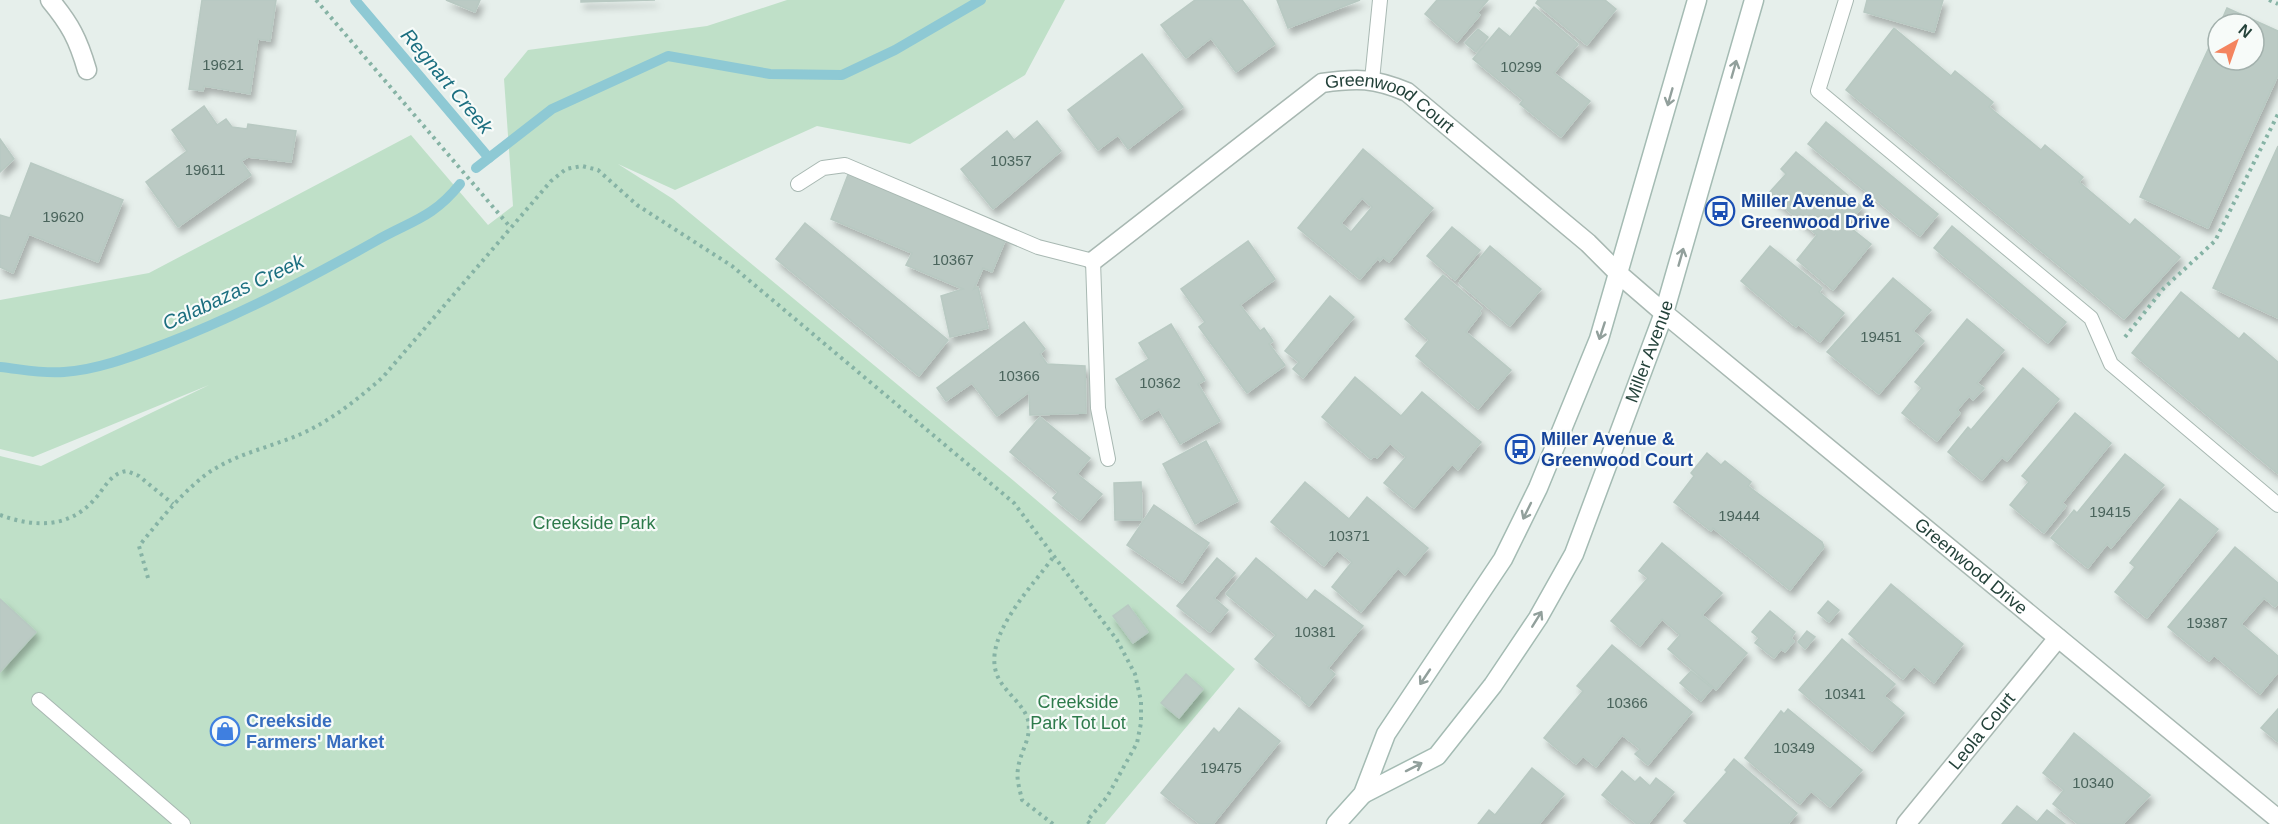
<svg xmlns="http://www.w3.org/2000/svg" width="2278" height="824" font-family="Arial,sans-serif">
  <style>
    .green { fill: #bfe0c8 }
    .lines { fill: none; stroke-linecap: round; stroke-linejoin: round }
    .stream { stroke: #8ec9d4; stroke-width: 10 }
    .building { fill: #bbcac4; stroke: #b8c9c2; stroke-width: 1.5; fill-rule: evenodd; filter: url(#shadow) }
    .lane-casing { stroke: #a8b8b2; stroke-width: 16 }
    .street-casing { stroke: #a8b8b2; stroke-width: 21 }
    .secondary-casing { stroke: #a4bbb3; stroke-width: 21 }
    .path { stroke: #86b3a5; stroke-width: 4; stroke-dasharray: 3 4.5; stroke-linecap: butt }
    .lane { stroke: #fff; stroke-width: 14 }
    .street { stroke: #fff; stroke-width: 18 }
    .secondary { stroke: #fff; stroke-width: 18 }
    .oneway { stroke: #92a09c }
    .labels { text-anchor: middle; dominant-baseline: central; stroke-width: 4.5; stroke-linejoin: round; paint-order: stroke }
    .number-label { font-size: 15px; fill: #4a645c }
    .street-label { font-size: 18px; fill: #24423a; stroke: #f7fbf9 }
    .transit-label { font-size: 18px; font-weight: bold; fill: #164399; stroke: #f7fbf9; text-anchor: start }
    .park-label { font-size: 18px; fill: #2d7a4b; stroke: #f7fbf9 }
    .shop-label { font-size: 18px; font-weight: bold; fill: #366cbe; stroke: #f7fbf9; text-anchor: start }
    .water-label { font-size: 20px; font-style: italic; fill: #1c6f80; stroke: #f7fbf9 }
  </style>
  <defs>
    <filter id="shadow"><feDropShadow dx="3.5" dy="6" stdDeviation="3" flood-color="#0004"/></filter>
  </defs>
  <rect width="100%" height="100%" fill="#e6efeb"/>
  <polygon class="green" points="787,0 1065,0 1025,75 910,144 817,126 675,190 618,164 673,199 1014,481 1235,669 1105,824 0,824 0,456 41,466 209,385 33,457 0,449 0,300 149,273 411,135 488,225 513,206 504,79 528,50 707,26"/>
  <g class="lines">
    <g class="stream">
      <polyline points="355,0 489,158"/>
      <polyline points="476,168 552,109 668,56 770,74 842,75 895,50 981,0"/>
      <path d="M0 367C20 369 43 374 64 372 98 370 133 356 165 344 238 316 306 280 374 242 410 221 432 219 460 184"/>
    </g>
  </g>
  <g class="building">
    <polygon points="202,0 276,0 270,41 258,39 250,94 204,86 203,91 189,89"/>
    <polygon points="446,0 480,0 475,12"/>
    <polygon points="581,0 655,0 581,2"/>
    <polygon points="1195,0 1242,0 1275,44 1236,72 1211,38 1186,58 1161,25"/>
    <polygon points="1277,0 1360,0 1288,28"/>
    <polygon points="1437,0 1488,0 1477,13 1480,15 1457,42 1425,14"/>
    <polygon points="1538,0 1605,0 1616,9 1587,45 1536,3"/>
    <polygon points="1867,0 1943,0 1934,32 1864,12"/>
    <polygon points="1534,7 1578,44 1554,73 1590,101 1561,137 1520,104 1523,100 1473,59 1499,28 1510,37"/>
    <polygon points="2227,8 2278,31 2278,75 2208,228 2140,197 2218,28 2218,60 2254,60 2254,24 2220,24"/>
    <polygon points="1894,28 1951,76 1955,71 1993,102 1989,107 2041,150 2045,145 2083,177 2079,182 2130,225 2135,219 2180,257 2124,319 1846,90"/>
    <polygon points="1478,29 1488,37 1476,52 1465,43"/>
    <polygon points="1142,54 1183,107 1128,149 1118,135 1098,150 1068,110"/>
    <polygon points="204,106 217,125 226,119 232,127 247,129 248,124 296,131 291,162 248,157 241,161 251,175 178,227 146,182 187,151 172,130"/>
    <polygon points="1037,121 1061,151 993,209 961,169 1007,131 1014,140"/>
    <polygon points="1826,122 1938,214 1920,236 1808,144"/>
    <polygon points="0,139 14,159 0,172"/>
    <polygon points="2278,146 2278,318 2213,288"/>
    <path d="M1363 149 1433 208 1389 262 1383 257 1380 261 1378 258 1360 279 1298 228ZM1362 198 1372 207 1351 232 1341 223Z"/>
    <polygon points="1796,152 1862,207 1847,225 1871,244 1833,290 1797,260 1817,235 1768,194 1786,174 1781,169"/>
    <polygon points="31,163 123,200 98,262 29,234 13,273 0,267 0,215 10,218"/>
    <polygon points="849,172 1007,236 992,272 983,268 974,289 978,287 988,328 950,337 941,296 963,289 906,265 912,253 831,219"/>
    <polygon points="805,223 948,340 919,376 776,259"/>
    <polygon points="1952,226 2066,322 2048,343 1934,248"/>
    <polygon points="1452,227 1480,250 1455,280 1427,256"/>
    <polygon points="1248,241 1275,279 1240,305 1260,331 1264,328 1273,341 1269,344 1285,365 1247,393 1199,327 1205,322 1181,289"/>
    <polygon points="1490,246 1541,289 1510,326 1459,283"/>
    <polygon points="1770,246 1822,288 1819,292 1844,313 1820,342 1798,324 1796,327 1741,281"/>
    <polygon points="1443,275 1482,308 1479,311 1481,313 1466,332 1511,370 1478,409 1416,356 1429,340 1405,319"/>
    <polygon points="1893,278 1931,310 1913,331 1924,341 1879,394 1827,352"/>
    <polygon points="2181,292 2239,339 2244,333 2278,362 2278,474 2132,353"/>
    <polygon points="1330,296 1354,317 1303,378 1293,369 1299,362 1285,351"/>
    <polygon points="1967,319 2004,350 1977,383 1984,388 1973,400 1969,396 1957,410 1960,413 1937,441 1902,413 1922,388 1915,382"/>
    <polygon points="1024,322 1045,349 1040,354 1047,364 1085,366 1086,413 1030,415 1029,392 997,416 972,383 946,401 937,388"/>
    <polygon points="1171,324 1205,380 1198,384 1220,421 1180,444 1159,409 1141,420 1116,379 1149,359 1139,343"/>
    <polygon points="2023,368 2059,399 2007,461 2002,457 1982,480 1948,452 1968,427 1971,430"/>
    <polygon points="1355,377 1401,416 1422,392 1481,442 1458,470 1452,464 1414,508 1384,483 1406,457 1390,443 1377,458 1374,456 1371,459 1322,417"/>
    <polygon points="2075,413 2111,443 2062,503 2066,506 2044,533 2010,505 2029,482 2022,476"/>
    <polygon points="1040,417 1090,458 1077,474 1102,494 1080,520 1053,498 1058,492 1010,452"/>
    <polygon points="1206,441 1238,501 1195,524 1163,464"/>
    <polygon points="1707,453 1721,465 1725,461 1751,482 1748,486 1822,542 1824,547 1790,590 1713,528 1711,531 1674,502 1694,476 1691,473"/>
    <polygon points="2125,454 2164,485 2111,548 2107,544 2088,568 2051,538 2074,510 2077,513"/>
    <polygon points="1141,482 1142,520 1115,520 1114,483"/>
    <polygon points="1305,482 1349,519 1367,497 1428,548 1405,575 1398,568 1361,612 1332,587 1352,562 1337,550 1324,566 1271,522"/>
    <polygon points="2180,499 2218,529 2147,618 2115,592 2135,567 2130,563"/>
    <polygon points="1154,505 1209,543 1182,583 1127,545"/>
    <polygon points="1662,543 1722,593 1702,615 1747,653 1716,690 1668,649 1680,635 1662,619 1640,646 1611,621 1648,578 1639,571"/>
    <polygon points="2235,547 2278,583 2278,603 2275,607 2264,598 2241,624 2278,656 2278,672 2260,694 2214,655 2209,661 2168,627"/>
    <polygon points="1217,558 1235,573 1214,598 1228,610 1210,632 1177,606"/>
    <polygon points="1256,558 1307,600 1315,590 1363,626 1328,668 1335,674 1309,706 1301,699 1302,697 1255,659 1276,635 1226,594"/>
    <polygon points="1891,584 1963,644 1934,683 1914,666 1903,679 1849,634"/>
    <polygon points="0,599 36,632 0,672"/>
    <polygon points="1828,601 1839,610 1829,622 1818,613"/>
    <polygon points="1128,605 1148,632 1133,643 1113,616"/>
    <polygon points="1770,611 1795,632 1791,638 1794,641 1785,652 1781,649 1774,658 1755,643 1759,638 1752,632"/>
    <polygon points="1807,631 1815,637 1805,649 1798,642"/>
    <polygon points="1842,639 1895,684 1884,696 1904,713 1872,751 1799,690"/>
    <polygon points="1612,645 1692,712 1648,765 1635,754 1640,749 1622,735 1596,767 1583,756 1576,764 1544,738 1583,691 1577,686"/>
    <polygon points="1691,671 1712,688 1701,701 1680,683"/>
    <polygon points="1186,674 1203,689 1179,718 1161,703"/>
    <polygon points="1239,708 1280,741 1213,824 1200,824 1161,793 1214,728 1219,733"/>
    <polygon points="1788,709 1862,770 1830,807 1811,791 1800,804 1745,758 1781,711 1784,714"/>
    <polygon points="2278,709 2278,742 2261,728"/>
    <polygon points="2074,733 2150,795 2123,824 2078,824 2053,804 2064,790 2043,773"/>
    <polygon points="1734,759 1797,813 1788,824 1688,824 1684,821 1727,772 1725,770"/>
    <polygon points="1532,768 1564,794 1539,824 1478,824 1489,810 1495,815"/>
    <polygon points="1622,771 1635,782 1640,777 1650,786 1656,778 1674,792 1648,824 1637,824 1602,795"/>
    <polygon points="2017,806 2037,822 2047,810 2065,824 2002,824"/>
  </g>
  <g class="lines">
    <g class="lane-casing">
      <g id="lane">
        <polyline points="1846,0 1818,91 2091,318 2111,364 2278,505"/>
        <polyline points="1372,80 1380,0"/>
        <polyline points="798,184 823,168 845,165 1038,247 1093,261 1098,408 1108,459"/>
        <polyline points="39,700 183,824"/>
      </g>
    </g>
    <g class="street-casing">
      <g id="street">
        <path d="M50 0C70 24 78 39 87 70"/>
        <path id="s1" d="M1093 261 1322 83C1357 78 1374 78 1407 92L1588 243 1620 275 1664 313 2278 819"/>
        <path id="s2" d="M1906 824 2058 638"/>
      </g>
    </g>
    <g class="secondary-casing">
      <g id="secondary">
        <path id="s3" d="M1363 794 1437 756 1493 685 1538 618 1574 554 1664 313 1754 0"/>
        <polyline points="1336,824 1363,794 1386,734 1503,559 1538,488 1599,339 1697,0"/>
      </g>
    </g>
    <g class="path">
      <polyline points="316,0 511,228"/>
      <polyline points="2269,0 2278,4"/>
      <polyline points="2125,337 2164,288 2215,241 2278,114"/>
      <path d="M0 515C33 527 68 529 94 500 105 488 110 473 127 471L139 476 173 504"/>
      <path d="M148 578 139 546C159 521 179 496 204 476 233 454 269 448 301 434 332 420 358 399 383 377L551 181 566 169 582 166 598 170 637 205 732 266 1014 503 1117 640 1135 674 1141 701V723L1137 743 1107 797 1087 821 1091 824"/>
      <path d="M1053 824 1022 800C1020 790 1016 779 1018 769 1020 751 1032 739 1028 720 1023 703 1004 692 997 675 982 636 1033 586 1054 556"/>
    </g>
    <use href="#lane" class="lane"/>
    <use href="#street" class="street"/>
    <use href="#secondary" class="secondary"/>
  </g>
  <defs><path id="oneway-shaft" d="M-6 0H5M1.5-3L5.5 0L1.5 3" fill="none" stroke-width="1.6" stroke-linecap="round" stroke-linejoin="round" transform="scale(1.5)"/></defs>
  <g class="oneway">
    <use href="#oneway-shaft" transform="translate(1734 69) rotate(-74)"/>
    <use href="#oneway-shaft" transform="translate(1670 97) rotate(106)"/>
    <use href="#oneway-shaft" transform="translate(1681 257) rotate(-74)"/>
    <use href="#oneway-shaft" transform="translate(1602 331) rotate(108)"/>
    <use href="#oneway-shaft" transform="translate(1527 511) rotate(116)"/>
    <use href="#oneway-shaft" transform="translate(1537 619) rotate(-58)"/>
    <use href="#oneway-shaft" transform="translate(1425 677) rotate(124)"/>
    <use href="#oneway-shaft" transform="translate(1414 767) rotate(-27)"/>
  </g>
  <defs>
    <g id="bus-ring" transform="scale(1.5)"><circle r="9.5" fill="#f7fbf9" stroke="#1a4fb4" stroke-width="1.5"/><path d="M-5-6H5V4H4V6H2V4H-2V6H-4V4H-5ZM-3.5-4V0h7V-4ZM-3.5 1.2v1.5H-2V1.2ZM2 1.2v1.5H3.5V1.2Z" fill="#1a4fb4"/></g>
    <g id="shop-ring" transform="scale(1.5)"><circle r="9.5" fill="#f7fbf9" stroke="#3f7fe0" stroke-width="1.5"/><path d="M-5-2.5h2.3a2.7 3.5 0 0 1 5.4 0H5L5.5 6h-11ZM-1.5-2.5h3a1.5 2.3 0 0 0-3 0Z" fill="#3f7fe0"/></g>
  </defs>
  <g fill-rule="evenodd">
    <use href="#bus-ring" x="1720" y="211"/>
    <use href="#bus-ring" x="1520" y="449"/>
    <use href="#shop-ring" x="225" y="731"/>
  </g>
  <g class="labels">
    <g class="number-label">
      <text x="223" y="64">19621</text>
      <text x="1521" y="66">10299</text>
      <text x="1011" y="160">10357</text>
      <text x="205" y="169">19611</text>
      <text x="63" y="216">19620</text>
      <text x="953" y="259">10367</text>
      <text x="1881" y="336">19451</text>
      <text x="1019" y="375">10366</text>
      <text x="1160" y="382">10362</text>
      <text x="2110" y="511">19415</text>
      <text x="1739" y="515">19444</text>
      <text x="1349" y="535">10371</text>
      <text x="2207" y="622">19387</text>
      <text x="1315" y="631">10381</text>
      <text x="1845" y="693">10341</text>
      <text x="1627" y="702">10366</text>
      <text x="1794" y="747">10349</text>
      <text x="1221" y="767">19475</text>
      <text x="2093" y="782">10340</text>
    </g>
    <g class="street-label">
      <text stroke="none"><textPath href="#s1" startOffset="364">Greenwood Court</textPath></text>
      <text stroke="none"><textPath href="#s3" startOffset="544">Miller Avenue</textPath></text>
      <text stroke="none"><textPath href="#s1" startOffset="1114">Greenwood Drive</textPath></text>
      <text stroke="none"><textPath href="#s2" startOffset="120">Leola Court</textPath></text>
    </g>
    <g class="transit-label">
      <text x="1741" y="201">Miller Avenue &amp;<tspan x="1741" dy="21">Greenwood Drive</tspan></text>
      <text x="1541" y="439">Miller Avenue &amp;<tspan x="1541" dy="21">Greenwood Court</tspan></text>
    </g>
    <g class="park-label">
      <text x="594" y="523">Creekside Park</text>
      <text x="1078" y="702">Creekside<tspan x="1078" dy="21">Park Tot Lot</tspan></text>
    </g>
    <g class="shop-label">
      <text x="246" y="721">Creekside<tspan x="246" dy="21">Farmers' Market</tspan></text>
    </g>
    <g class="water-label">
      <text transform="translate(447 81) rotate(50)">Regnart Creek</text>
      <text transform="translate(233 292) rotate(-25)">Calabazas Creek</text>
    </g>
  </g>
  <g transform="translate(2236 42) rotate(40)"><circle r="28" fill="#f7fbf9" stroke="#a3b1ad" stroke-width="1.5"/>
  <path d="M0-4.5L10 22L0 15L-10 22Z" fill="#f4845f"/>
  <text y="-9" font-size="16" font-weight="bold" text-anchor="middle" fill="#24423a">N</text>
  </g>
</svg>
